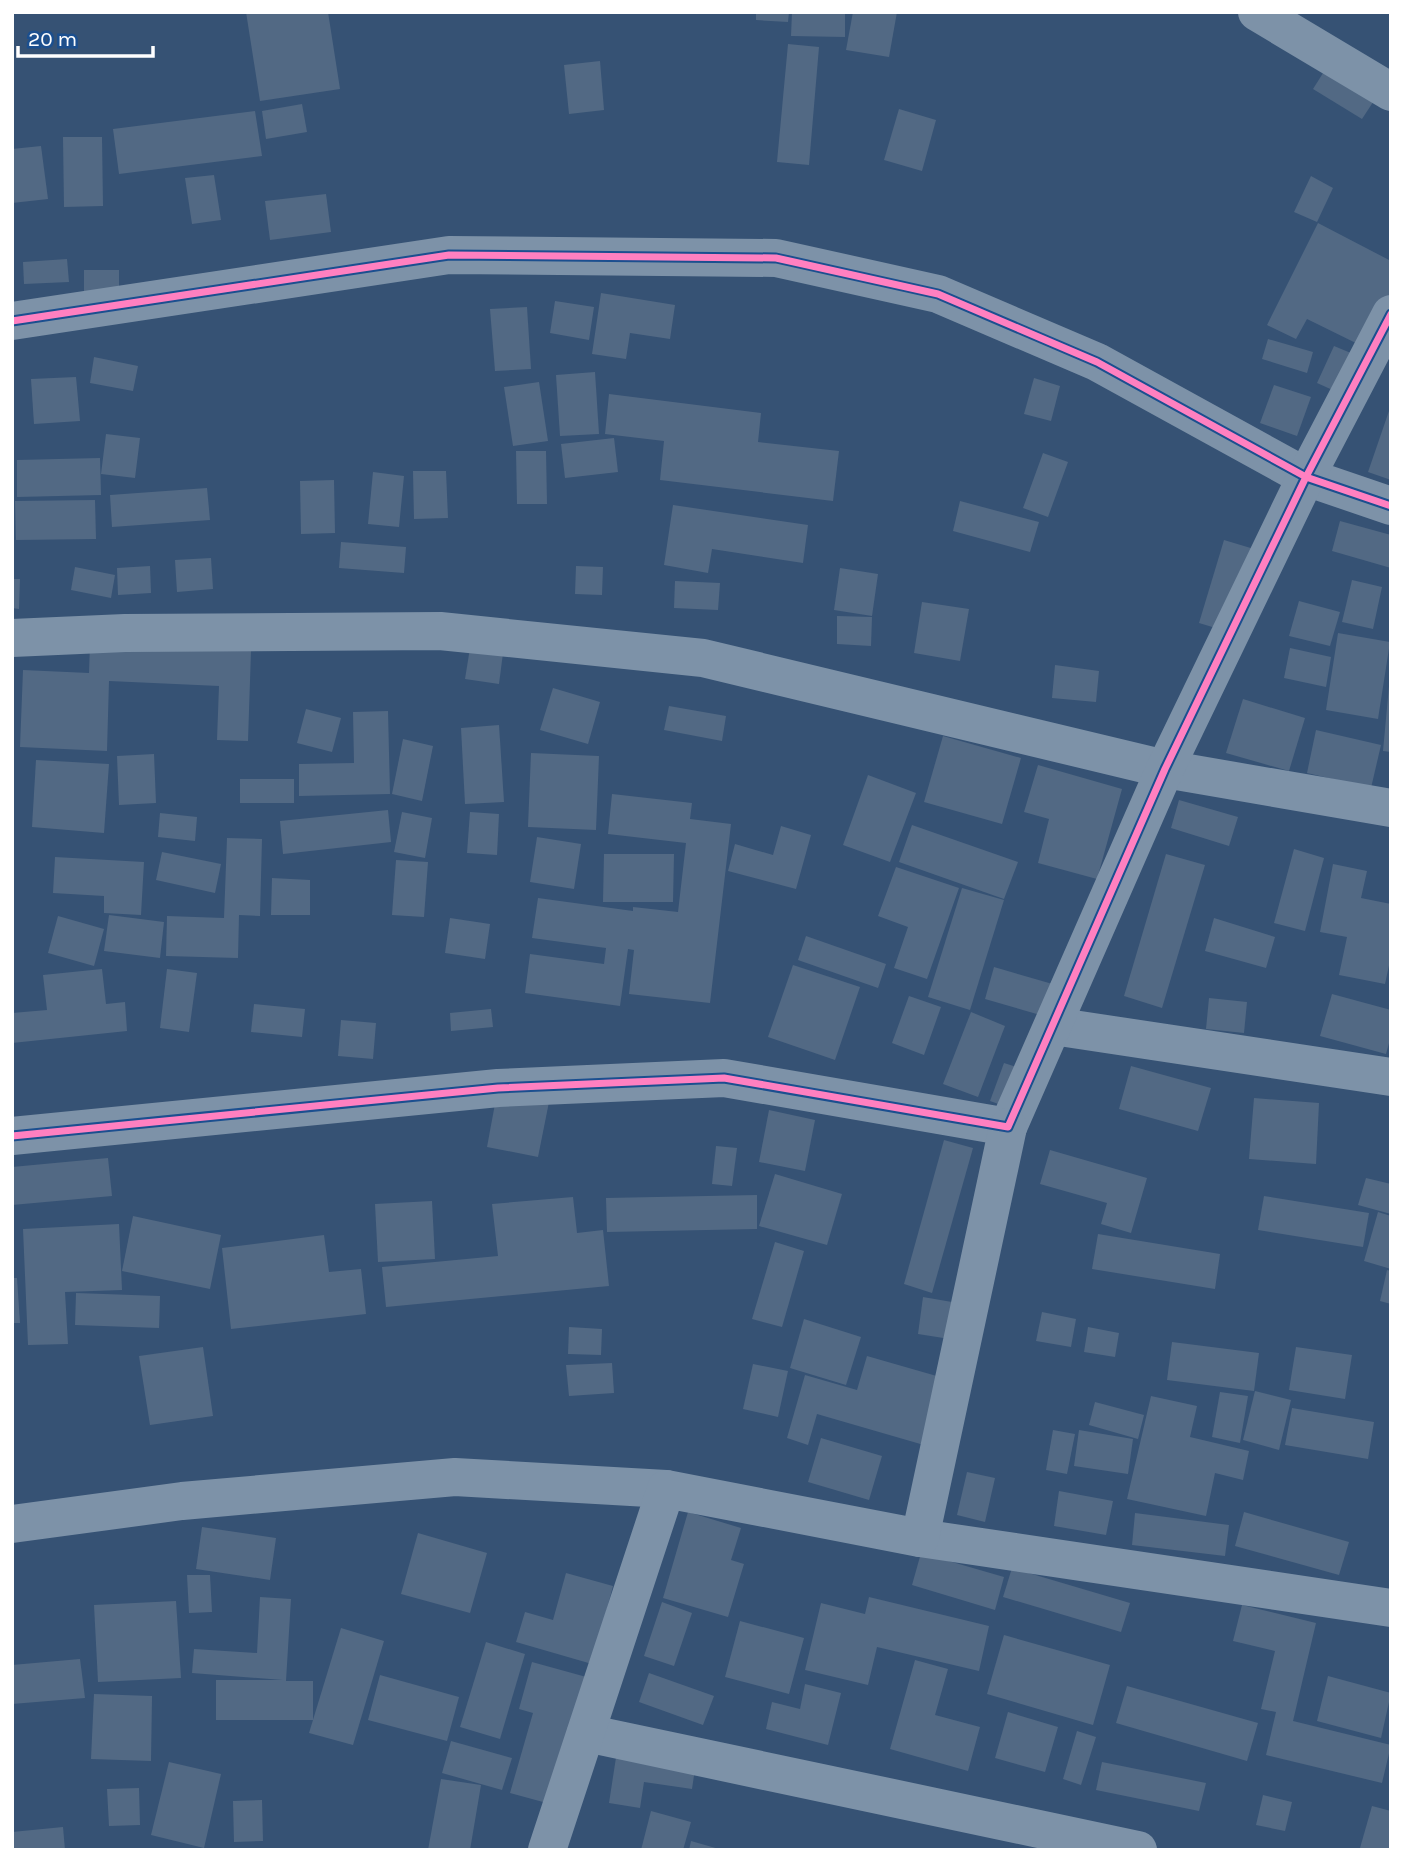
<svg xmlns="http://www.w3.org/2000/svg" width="1403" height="1862" font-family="Karla,sans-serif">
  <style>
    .building { fill: #526984 }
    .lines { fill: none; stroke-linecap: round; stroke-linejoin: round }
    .minor { stroke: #7d92a8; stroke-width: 38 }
    .cycleway-casing { stroke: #1b4f8f; stroke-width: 11 }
    .cycleway { stroke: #ff80c0; stroke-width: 7 }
  </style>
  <rect width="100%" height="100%" fill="#365274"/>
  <g class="building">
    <polygon points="246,12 328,12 340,89 260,101"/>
    <polygon points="756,12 789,12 788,22 756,20"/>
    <polygon points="792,12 845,12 845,37 791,36"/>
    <polygon points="853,12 897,12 889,57 846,50"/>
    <polygon points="788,44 819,47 809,165 777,162"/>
    <polygon points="600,61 604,110 569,114 564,65"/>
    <polygon points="1330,62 1379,93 1362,119 1313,89"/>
    <polygon points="302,104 307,132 266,139 262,111"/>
    <polygon points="899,109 936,120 922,171 884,160"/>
    <polygon points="255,111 262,156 119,174 113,129"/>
    <polygon points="63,137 102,137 103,206 64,207"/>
    <polygon points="41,146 48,199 12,203 12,149"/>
    <polygon points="214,175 221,220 192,224 185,178"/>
    <polygon points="1311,176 1333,188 1317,222 1294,212"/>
    <polygon points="326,194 331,232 270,240 265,201"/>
    <polygon points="1318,223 1391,261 1391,304 1368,349 1307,319 1296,339 1267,325"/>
    <polygon points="67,259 69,282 24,284 23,262"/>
    <rect x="84" y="270" width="35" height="30"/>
    <polygon points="601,293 675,305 670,339 630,333 626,359 592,354"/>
    <polygon points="555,301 594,307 589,340 550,333"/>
    <polygon points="527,307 531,369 495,371 490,309"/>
    <polygon points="1268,339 1313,352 1307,373 1262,359"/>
    <polygon points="1334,346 1363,358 1346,396 1317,383"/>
    <polygon points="94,357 138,366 133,391 90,383"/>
    <polygon points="595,372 599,434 560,436 556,375"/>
    <polygon points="76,377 80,421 34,424 31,379"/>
    <polygon points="1034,378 1060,386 1051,421 1024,414"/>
    <polygon points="539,382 548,441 513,446 504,387"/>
    <polygon points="1274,385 1311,397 1297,436 1260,423"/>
    <polygon points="609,394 761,413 758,442 839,451 833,501 660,480 664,441 605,434"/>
    <polygon points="1390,408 1391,409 1391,480 1368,472"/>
    <polygon points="106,434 140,438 135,478 101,474"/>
    <polygon points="614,438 618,472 565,478 561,444"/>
    <polygon points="516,451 546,451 547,504 517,504"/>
    <polygon points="1043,453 1068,462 1048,517 1023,508"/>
    <polygon points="100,458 101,495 17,497 17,460"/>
    <polygon points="413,471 446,471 448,518 414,519"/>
    <polygon points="373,472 404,476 399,527 368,524"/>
    <polygon points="334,480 335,533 301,534 300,481"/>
    <polygon points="207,488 210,520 112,527 110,495"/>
    <polygon points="95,500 96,539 16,540 15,501"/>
    <polygon points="960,501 1039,522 1030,552 953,531"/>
    <polygon points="673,505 808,525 803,563 712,549 708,573 664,565"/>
    <polygon points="1340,521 1391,535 1391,568 1332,551"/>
    <polygon points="1224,540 1254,549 1229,632 1199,623"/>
    <polygon points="341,542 406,547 404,573 339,568"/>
    <polygon points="211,558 213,589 177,592 175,560"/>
    <polygon points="150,566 151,593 118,595 117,568"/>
    <polygon points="576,566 603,567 602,595 575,594"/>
    <polygon points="75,567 115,575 111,598 71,590"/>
    <polygon points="840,568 878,574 872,616 834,610"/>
    <polygon points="12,579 20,579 19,609 12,608"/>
    <polygon points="1352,580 1382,587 1373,629 1342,622"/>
    <polygon points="675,581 720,583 718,610 674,608"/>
    <polygon points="1299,601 1340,612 1330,646 1289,636"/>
    <polygon points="922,602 969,609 960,661 914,653"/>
    <polygon points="837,616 872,617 871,646 837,644"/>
    <polygon points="1338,633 1390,642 1378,719 1326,710"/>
    <polygon points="90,644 251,651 248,741 217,740 219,686 109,681 107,751 20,747 23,670 89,673"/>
    <polygon points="470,648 503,653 499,684 465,679"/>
    <polygon points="1290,648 1331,657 1326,687 1284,678"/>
    <polygon points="1055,665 1099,671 1096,702 1052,698"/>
    <polygon points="1389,686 1391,686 1391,752 1383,751"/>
    <polygon points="553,688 600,702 588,744 540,730"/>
    <polygon points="1243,699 1305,718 1289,771 1226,753"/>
    <polygon points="669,706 726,716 722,741 664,730"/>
    <polygon points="306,709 341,718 332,752 297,743"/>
    <polygon points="388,711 390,794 299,796 299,764 354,763 353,712"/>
    <polygon points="499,725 504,802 465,804 461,728"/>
    <polygon points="1316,730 1381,745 1371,788 1307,773"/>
    <polygon points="943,736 1021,758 1002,824 924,802"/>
    <polygon points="403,739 433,746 422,801 392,794"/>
    <polygon points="531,753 599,756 596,830 528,827"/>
    <polygon points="154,754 156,803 119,805 117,756"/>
    <polygon points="36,760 109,764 104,833 32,827"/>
    <polygon points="1038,765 1122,789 1097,879 1038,863 1049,819 1024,812"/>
    <polygon points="868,775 916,793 890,862 843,845"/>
    <rect x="240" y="779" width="54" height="24"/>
    <polygon points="612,794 692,803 690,819 731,824 710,1003 629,994 634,950 628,949 620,1006 525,993 530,954 604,964 606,948 532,938 538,898 633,911 633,907 678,912 686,843 608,834"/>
    <polygon points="1179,800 1238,817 1229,846 1171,828"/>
    <polygon points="388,810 391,842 283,854 280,821"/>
    <polygon points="402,812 432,818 425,858 394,852"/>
    <polygon points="470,812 499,814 497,855 467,853"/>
    <polygon points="160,813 197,817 195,841 158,837"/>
    <polygon points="912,825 1018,862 1004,899 899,862"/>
    <polygon points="781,826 811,835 796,889 728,871 735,844 773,855"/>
    <polygon points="537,837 581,844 574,889 530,882"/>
    <polygon points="227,838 262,839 260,916 239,915 238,958 166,956 167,916 224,918"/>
    <polygon points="1294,849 1324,858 1305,931 1274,923"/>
    <polygon points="162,852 221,864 215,893 156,880"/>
    <polygon points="604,854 674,854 673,902 603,902"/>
    <polygon points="1166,854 1205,865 1162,1008 1124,996"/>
    <polygon points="55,857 144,862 141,915 104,913 104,896 53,893"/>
    <polygon points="396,860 428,862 424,917 392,915"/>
    <polygon points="1333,864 1367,871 1361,898 1391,904 1391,956 1385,984 1339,975 1347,937 1320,932"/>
    <polygon points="896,867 959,888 927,979 894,968 908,927 878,916"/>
    <polygon points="272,878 310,880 310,915 271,915"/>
    <polygon points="962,888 1004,900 970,1010 928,997"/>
    <polygon points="109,915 164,922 160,958 104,951"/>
    <polygon points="58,916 104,929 94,966 48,953"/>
    <polygon points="450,918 490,924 485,959 445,953"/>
    <polygon points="1214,918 1275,937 1266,968 1205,951"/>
    <polygon points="806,936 886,964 878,988 798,960"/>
    <polygon points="793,965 860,987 835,1060 768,1037"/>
    <polygon points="994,967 1056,985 1047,1017 985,999"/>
    <polygon points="102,969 106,1004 125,1002 127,1031 12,1043 12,1013 47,1010 43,975"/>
    <polygon points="167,969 197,973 189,1032 160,1028"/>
    <polygon points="1332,994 1391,1010 1391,1036 1386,1054 1320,1036"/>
    <polygon points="909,996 941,1007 924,1055 892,1043"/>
    <polygon points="1209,998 1247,1002 1244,1033 1206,1029"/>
    <polygon points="254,1004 305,1009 302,1037 251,1032"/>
    <polygon points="491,1009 493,1027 451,1031 450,1013"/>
    <polygon points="971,1012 1005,1026 978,1097 943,1084"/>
    <polygon points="341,1020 376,1023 373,1059 338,1056"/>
    <polygon points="1004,1063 1032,1072 1018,1111 990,1101"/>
    <polygon points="1131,1066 1211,1088 1198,1131 1119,1109"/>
    <polygon points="497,1093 549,1102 538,1157 487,1147"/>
    <polygon points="1254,1098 1319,1103 1316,1164 1249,1159"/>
    <polygon points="769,1110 815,1120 805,1171 759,1162"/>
    <polygon points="944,1140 973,1148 932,1293 904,1284"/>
    <polygon points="716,1146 737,1148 732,1186 712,1184"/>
    <polygon points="1050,1150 1147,1178 1131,1233 1101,1224 1107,1203 1040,1184"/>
    <polygon points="108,1158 112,1196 12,1205 12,1167"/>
    <polygon points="775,1174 842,1194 827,1245 759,1226"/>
    <polygon points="1366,1178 1391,1184 1391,1214 1358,1205"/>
    <polygon points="757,1195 757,1229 607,1232 606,1198"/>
    <polygon points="1264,1196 1369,1213 1363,1247 1258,1230"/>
    <polygon points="573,1197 577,1233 603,1230 609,1286 386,1307 382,1267 498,1256 492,1204"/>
    <polygon points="432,1201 435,1259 378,1262 375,1204"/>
    <polygon points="1378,1212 1391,1216 1391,1269 1364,1261"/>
    <polygon points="133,1216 221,1235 210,1289 122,1271"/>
    <polygon points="119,1224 122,1290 65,1292 68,1344 28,1345 23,1229"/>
    <polygon points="1098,1234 1220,1254 1215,1289 1092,1269"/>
    <polygon points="324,1235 329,1272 361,1269 366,1314 231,1329 222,1248"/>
    <polygon points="775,1242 804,1251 782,1327 752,1319"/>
    <polygon points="1387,1270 1391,1271 1391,1304 1380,1301"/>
    <polygon points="12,1278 17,1278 20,1323 12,1323"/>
    <polygon points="76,1293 160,1296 159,1328 75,1325"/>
    <polygon points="923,1297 981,1307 975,1343 918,1334"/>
    <polygon points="1042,1312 1076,1319 1071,1347 1036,1341"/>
    <polygon points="804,1319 861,1337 846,1385 790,1368"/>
    <polygon points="569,1327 602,1329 601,1355 568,1354"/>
    <polygon points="1088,1327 1119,1333 1115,1357 1084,1352"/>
    <polygon points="1172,1342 1259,1353 1254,1391 1167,1380"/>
    <polygon points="203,1347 213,1416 150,1425 139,1356"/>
    <polygon points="1296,1347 1352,1355 1345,1399 1289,1390"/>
    <polygon points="867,1356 968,1385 948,1452 817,1414 808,1445 787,1438 805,1375 857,1390"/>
    <polygon points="612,1363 614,1393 569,1396 566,1365"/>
    <polygon points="753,1364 788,1371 778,1417 743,1409"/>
    <polygon points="1255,1391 1291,1400 1279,1450 1243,1440"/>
    <polygon points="1220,1392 1248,1396 1240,1443 1212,1437"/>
    <polygon points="1151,1396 1197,1406 1190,1437 1249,1451 1243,1480 1215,1473 1206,1516 1127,1499"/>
    <polygon points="1095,1402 1144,1415 1138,1439 1089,1425"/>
    <polygon points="1292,1408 1374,1422 1368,1459 1285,1445"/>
    <polygon points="1053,1430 1075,1434 1067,1474 1046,1470"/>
    <polygon points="1079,1430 1133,1439 1128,1474 1074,1466"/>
    <polygon points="821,1438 882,1456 869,1500 808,1482"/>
    <polygon points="967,1472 995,1478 985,1522 957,1515"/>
    <polygon points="1059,1491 1113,1501 1106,1535 1054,1526"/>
    <polygon points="688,1512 741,1528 731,1560 744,1564 728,1617 663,1598"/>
    <polygon points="1244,1512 1349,1542 1339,1575 1235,1546"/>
    <polygon points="1135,1513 1229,1525 1225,1556 1132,1545"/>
    <polygon points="202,1527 276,1538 270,1580 196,1569"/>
    <polygon points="418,1533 487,1553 470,1613 401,1594"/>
    <polygon points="921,1553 1004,1577 995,1610 912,1585"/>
    <polygon points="1012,1568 1130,1603 1121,1632 1003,1597"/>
    <polygon points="566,1573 613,1586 592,1664 516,1642 525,1612 553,1620"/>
    <polygon points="187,1575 210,1575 212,1612 189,1613"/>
    <polygon points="260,1597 291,1599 286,1681 313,1681 313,1720 216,1720 216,1680 283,1680 192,1673 194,1649 257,1653"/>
    <polygon points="869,1597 989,1626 979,1671 877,1647 868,1685 805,1670 821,1603 865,1614"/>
    <polygon points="176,1601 181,1678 98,1682 94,1605"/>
    <polygon points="662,1602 692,1613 674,1666 644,1656"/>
    <polygon points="1242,1605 1316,1623 1293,1721 1391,1745 1382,1783 1266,1755 1276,1712 1261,1709 1275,1651 1233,1641"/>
    <polygon points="740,1621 804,1638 789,1694 725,1677"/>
    <polygon points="341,1628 384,1641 353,1745 309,1733"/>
    <polygon points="1004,1635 1110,1665 1093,1725 987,1694"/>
    <polygon points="486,1642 525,1654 500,1739 460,1727"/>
    <polygon points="80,1659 85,1698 12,1704 12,1665"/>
    <polygon points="915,1660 948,1669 935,1715 980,1727 968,1771 890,1749"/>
    <polygon points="532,1662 590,1678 554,1805 510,1793 533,1713 519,1709"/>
    <polygon points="649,1673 714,1696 703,1725 639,1702"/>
    <polygon points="380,1675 459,1697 447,1741 368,1720"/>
    <polygon points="1328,1676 1391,1693 1381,1738 1317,1721"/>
    <polygon points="805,1684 841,1693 828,1745 766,1729 772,1702 800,1709"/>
    <polygon points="1127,1686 1258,1723 1247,1761 1116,1723"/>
    <polygon points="94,1694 152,1696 151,1761 91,1759"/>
    <polygon points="1008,1712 1058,1727 1045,1772 995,1758"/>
    <polygon points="1077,1731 1096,1737 1081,1785 1063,1779"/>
    <polygon points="451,1741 512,1758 502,1790 442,1773"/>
    <polygon points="617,1751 696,1762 692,1789 644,1782 640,1808 609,1803"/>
    <polygon points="169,1762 221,1774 204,1848 151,1835"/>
    <polygon points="1102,1762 1206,1783 1199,1811 1096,1790"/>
    <polygon points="441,1779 481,1785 470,1850 428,1850"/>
    <polygon points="139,1788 140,1825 109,1826 107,1789"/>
    <polygon points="1263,1795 1292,1802 1285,1831 1256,1825"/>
    <polygon points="262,1800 263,1841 234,1842 233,1801"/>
    <polygon points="1372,1806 1391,1811 1391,1850 1360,1848"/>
    <polygon points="651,1811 691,1822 683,1850 641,1850"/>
    <polygon points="63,1827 65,1850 12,1850 12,1832"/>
    <polygon points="691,1841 719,1849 719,1850 689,1850"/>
  </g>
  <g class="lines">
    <g class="minor">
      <polyline points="1257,12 1391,92"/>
      <polyline points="12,321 449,255 776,258 938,294 1097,362 1306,477 1391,506"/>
      <polyline points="12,638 125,633 440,631 703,658 1165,769 1391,808"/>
      <polyline points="1053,1026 1391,1077"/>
      <polyline points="12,1136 498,1088 724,1078 1008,1127 1165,769 1306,477 1391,314"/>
      <polyline points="12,1524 182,1501 455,1477 666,1489"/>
      <polyline points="920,1538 1391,1608"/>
      <polyline points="586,1733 1138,1850"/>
      <polyline points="547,1850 666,1489 920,1538 1008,1127"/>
    </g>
    <g class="cycleway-casing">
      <g id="cycleway">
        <polyline points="12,321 449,255 776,258 938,294 1097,362 1306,477 1391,506"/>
        <polyline points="12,1136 498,1088 724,1078 1008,1127 1165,769 1306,477 1391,314"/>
      </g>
    </g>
    <use href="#cycleway" class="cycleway"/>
  </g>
  <rect width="1403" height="1862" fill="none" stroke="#ffffff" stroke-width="28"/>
  <path d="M18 46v10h135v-10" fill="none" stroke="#ffffff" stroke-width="3.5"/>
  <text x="28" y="46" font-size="21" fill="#ffffff" stroke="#1b4f8f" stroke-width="5" paint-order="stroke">20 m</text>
</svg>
